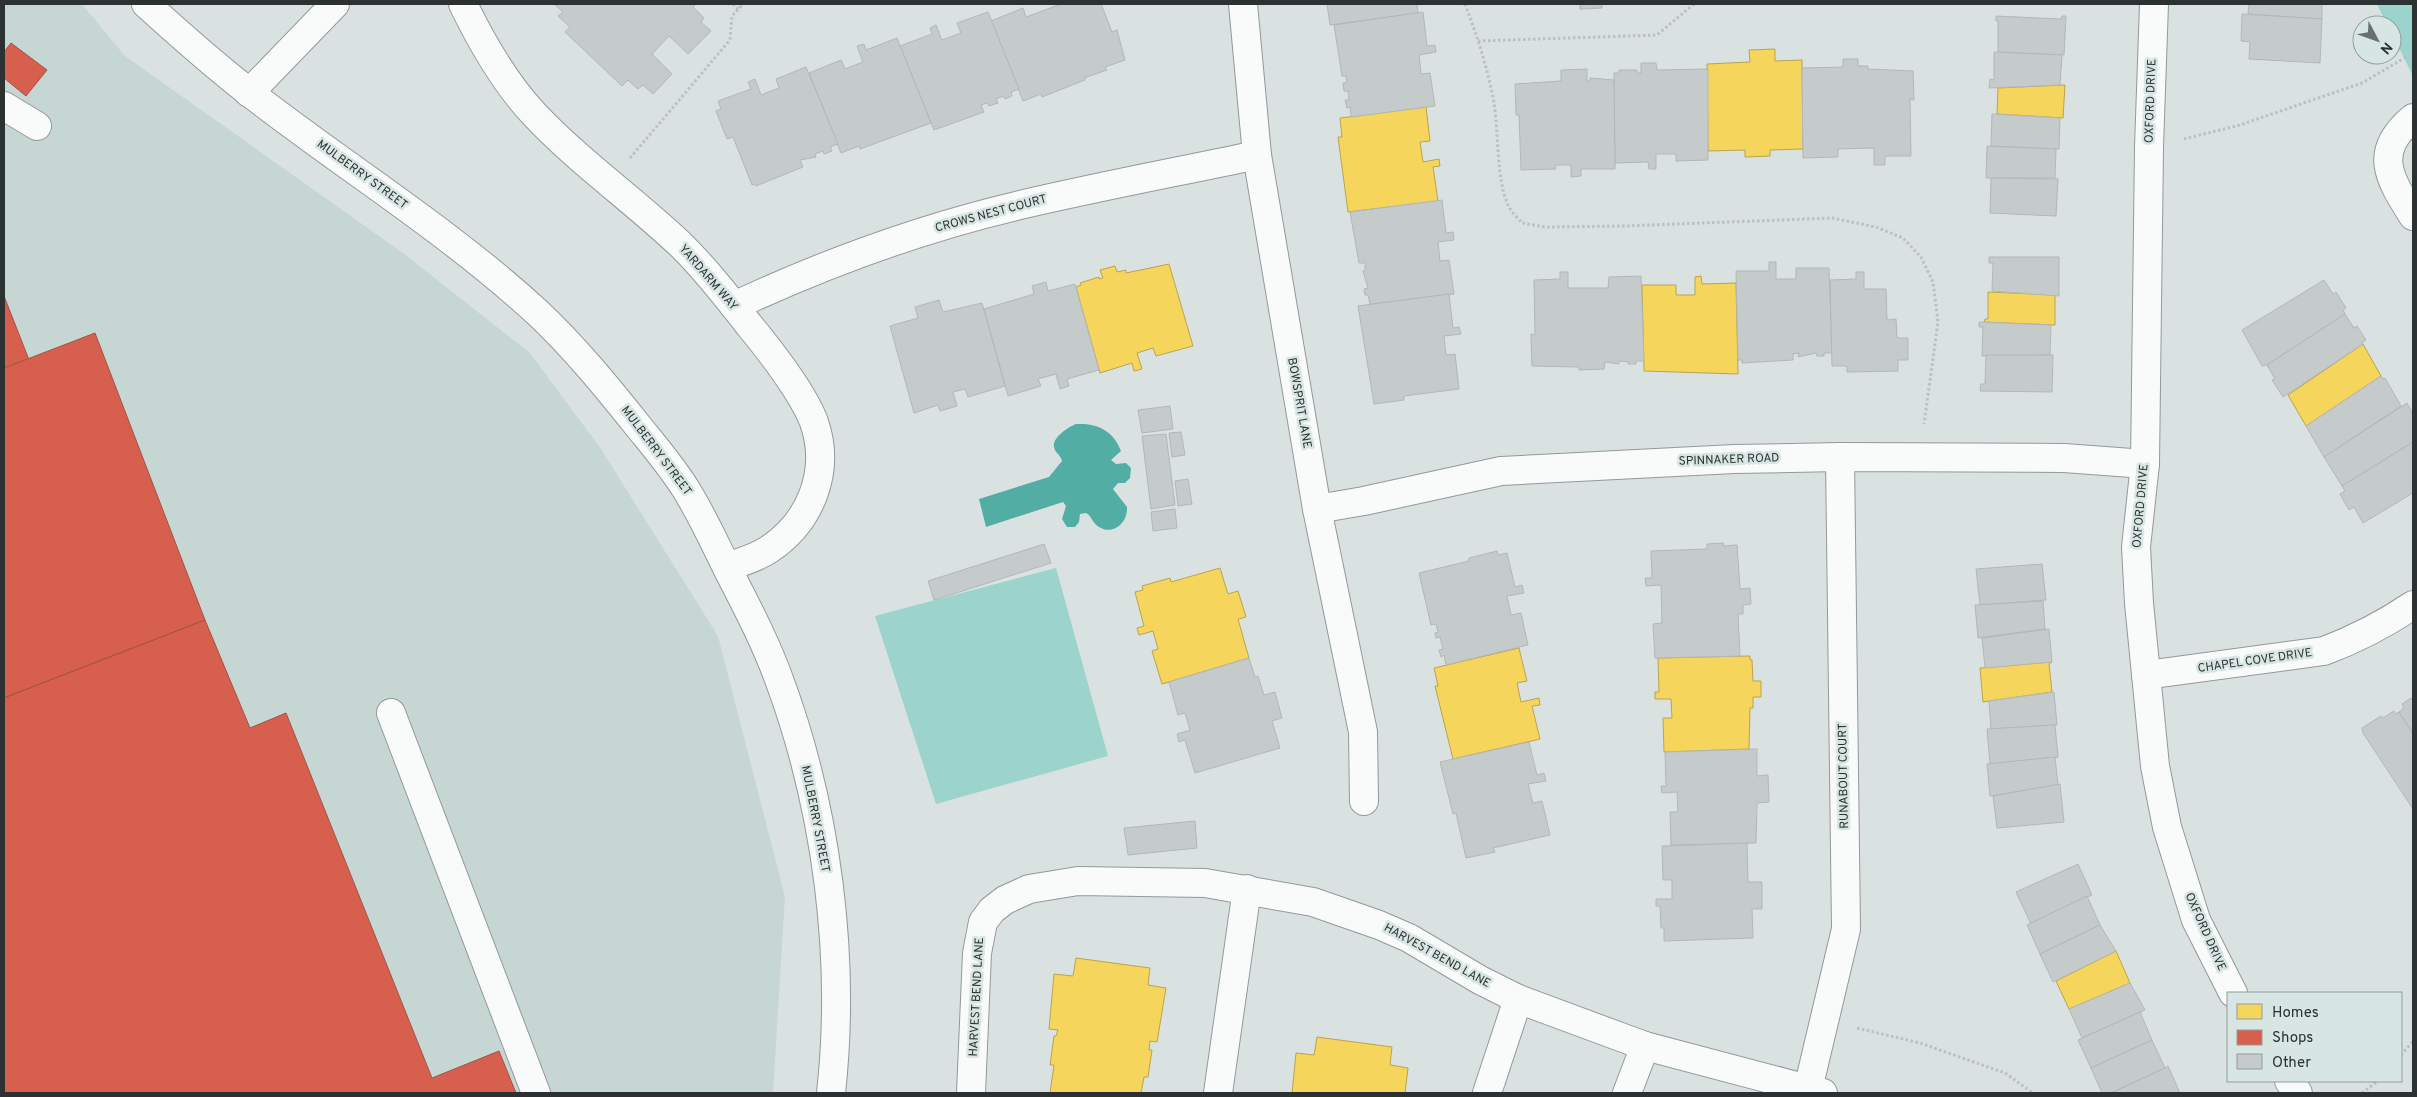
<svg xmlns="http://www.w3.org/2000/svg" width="2417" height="1097" font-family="Overpass,sans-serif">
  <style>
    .built { fill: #c6d6d3 }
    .green { fill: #9cd4cd }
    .water { fill: #52aea5 }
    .homes { fill: #f6d55c; stroke: #b9a44f }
    .shops { fill: #d6604d; stroke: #a35245 }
    .building { fill: #c5cbca; stroke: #b1b8b7 }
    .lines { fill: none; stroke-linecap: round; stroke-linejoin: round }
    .minor-casing { stroke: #939998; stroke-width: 30 }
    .path { stroke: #bcc0bf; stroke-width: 3; stroke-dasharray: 2.5 2.5; stroke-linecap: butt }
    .minor { stroke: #f9fbfa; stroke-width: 28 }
    .labels { text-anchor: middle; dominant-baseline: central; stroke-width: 5; stroke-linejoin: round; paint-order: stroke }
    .street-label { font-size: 12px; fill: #2c3231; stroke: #d7e5e3 }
  </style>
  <rect width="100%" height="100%" fill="#dae2e1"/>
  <polygon class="built" points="4,4 82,4 125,56 403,253 530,353 601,449 718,636 785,897 773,1093 4,1093"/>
  <g class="green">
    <polygon points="2377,4 2413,4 2413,76 2392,34 2392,25 2387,25"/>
    <polygon points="1056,568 1108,756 936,804 875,616"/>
  </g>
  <path class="water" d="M1076 424C1097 423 1113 430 1121 451L1111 460 1116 464 1126 463 1131 468 1130 478 1125 483H1118L1113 489 1127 507C1128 522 1114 536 1099 527 1092 523 1092 516 1086 513L1080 514 1079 522 1075 527H1067L1062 519 1066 506 1063 502 986 527 979 499 1049 477 1062 461C1061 455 1055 453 1054 447 1052 438 1068 427 1076 424Z"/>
  <g class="homes">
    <polygon points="1775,49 1775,61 1802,60 1803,149 1770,150 1770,156 1745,157 1745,150 1708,151 1707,64 1750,62 1749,50"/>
    <polygon points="2065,85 2063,118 1997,114 1998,88"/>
    <polygon points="1426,107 1430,141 1420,142 1423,162 1439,159 1440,166 1433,167 1438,201 1348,212 1338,137 1342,137 1340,118"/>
    <polygon points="1169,264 1193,346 1156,356 1153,348 1137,353 1142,369 1134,371 1132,363 1100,373 1076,287 1081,285 1080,283 1099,277 1099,279 1103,278 1100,270 1115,266 1117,272 1126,270 1126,273"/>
    <polygon points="1701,276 1702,284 1736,283 1738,374 1644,371 1642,285 1676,285 1676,295 1695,295 1695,277"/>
    <polygon points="1988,292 2055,295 2055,325 1984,322 1985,319 1988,319"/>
    <polygon points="2363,344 2381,376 2306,426 2288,395"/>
    <polygon points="1220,568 1228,594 1238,591 1246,617 1238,619 1249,658 1162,684 1152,651 1158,649 1153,631 1139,635 1137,628 1144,626 1135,592 1143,590 1142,586 1170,578 1171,582"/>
    <polygon points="1519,648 1527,681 1517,683 1521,702 1539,698 1540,705 1532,706 1540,739 1453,759 1435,686 1438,686 1434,668"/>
    <polygon points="1750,656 1750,660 1752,660 1753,681 1761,681 1761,697 1753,697 1753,708 1750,708 1749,749 1664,752 1663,718 1672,718 1671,699 1655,699 1655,692 1659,692 1658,658"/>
    <polygon points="2052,662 2049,664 2052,692 1983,702 1980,668"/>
    <polygon points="2116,951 2130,983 2069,1009 2056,981"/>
    <polygon points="1076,958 1150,968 1148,985 1166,988 1157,1042 1150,1041 1149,1050 1152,1050 1148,1077 1144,1077 1141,1093 1050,1093 1054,1065 1050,1065 1054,1036 1056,1036 1058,1030 1049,1029 1054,974 1073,976"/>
    <polygon points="1317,1037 1392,1047 1390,1065 1408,1068 1405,1093 1292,1093 1296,1053 1314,1055"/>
  </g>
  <g class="shops">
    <polygon points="11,43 47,70 26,96 4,78 4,52"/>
    <polygon points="4,296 31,365 4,375"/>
    <polygon points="95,333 205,620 4,698 4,368"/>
    <polygon points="205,620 250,728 286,713 432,1078 499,1051 516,1093 4,1093 4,698"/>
  </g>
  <g class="building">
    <polygon points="554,4 696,4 693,7 704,18 701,22 711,31 688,54 669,36 652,54 672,74 653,94 643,85 638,89 628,80 622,86 565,32 570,27 558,16 563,12"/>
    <polygon points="1061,4 1101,4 1112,32 1117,30 1125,60 1105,67 1107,70 1084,78 1085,80 1042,97 1041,94 1023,101 991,21 1023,8 1026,17"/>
    <polygon points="1327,4 1417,4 1418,13 1330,25"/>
    <polygon points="1515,4 1602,4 1602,8 1580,9 1580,4"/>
    <polygon points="2249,4 2322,4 2322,19 2248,14"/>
    <polygon points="988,12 1019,89 1011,92 1012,96 1005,99 1003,96 996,99 998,103 989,106 987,103 981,105 984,112 934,130 900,46 932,34 930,28 936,25 942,40 961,33 957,23"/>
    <polygon points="1423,12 1427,46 1435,45 1436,52 1419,55 1421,74 1430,73 1435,106 1351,117 1350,107 1347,108 1345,100 1349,100 1348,91 1344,91 1343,83 1347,82 1346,76 1342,76 1334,25"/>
    <polygon points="2242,14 2322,19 2320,63 2249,59 2250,42 2241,41"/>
    <polygon points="1996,16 2061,19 2062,16 2066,16 2064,55 1998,52 1998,21 1996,21"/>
    <polygon points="897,38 931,123 860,149 859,146 841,153 809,73 841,60 845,69 863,62 857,46 864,44 866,50"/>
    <polygon points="1994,52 2062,55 2060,85 1989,88 1990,79 1994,80"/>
    <polygon points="1843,59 1858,59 1858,66 1868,66 1868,69 1913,71 1914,100 1910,99 1911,156 1885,156 1885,165 1874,165 1874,148 1838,149 1838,157 1803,158 1802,68 1843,67"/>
    <polygon points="1641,63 1656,63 1657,70 1708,69 1708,160 1676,161 1676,154 1656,154 1656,169 1649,169 1648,162 1615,163 1614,73 1619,73 1619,70 1637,70 1637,73 1641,73"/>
    <polygon points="806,67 838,144 830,147 832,151 824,154 823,151 815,154 816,157 800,160 803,167 756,186 755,184 752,185 733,137 727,139 716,111 721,109 718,101 751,89 748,82 755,79 761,95 779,88 776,79"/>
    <polygon points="1587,69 1587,81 1590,81 1590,78 1614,80 1615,169 1581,169 1581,176 1571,177 1571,165 1555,165 1556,169 1521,170 1519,115 1516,115 1515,84 1561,81 1561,70"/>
    <polygon points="1992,114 2060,118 2059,149 1991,146"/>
    <polygon points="1987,146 2056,149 2055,178 1986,178"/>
    <polygon points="1991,178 2058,179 2056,216 1990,213"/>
    <polygon points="1442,200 1446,233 1453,232 1454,240 1438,242 1440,261 1449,260 1454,294 1370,304 1368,295 1365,295 1364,289 1368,288 1363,271 1365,271 1365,263 1359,263 1350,212"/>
    <polygon points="1989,257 2059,257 2059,296 1992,291 1993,263 1989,263"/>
    <polygon points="1769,262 1776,262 1776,279 1796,279 1796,268 1829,268 1832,353 1824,353 1824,356 1817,356 1816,353 1798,357 1799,353 1793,354 1793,360 1742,363 1742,360 1738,360 1736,271 1769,271"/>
    <polygon points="1560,272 1568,272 1568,288 1608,288 1609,277 1641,276 1644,361 1636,361 1636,364 1628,364 1629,362 1619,361 1619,364 1605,362 1604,369 1579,370 1579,367 1532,366 1531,334 1535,335 1534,280 1560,279"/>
    <polygon points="1856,272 1864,272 1864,289 1886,289 1887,320 1896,319 1897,338 1908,338 1908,360 1898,360 1898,371 1847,372 1847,366 1832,366 1830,280 1856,279"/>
    <polygon points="2324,280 2333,294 2336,292 2346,308 2343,310 2345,314 2267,365 2262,366 2242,330"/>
    <polygon points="1046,282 1048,291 1075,284 1099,370 1067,379 1069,386 1060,389 1056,374 1038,379 1041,386 1008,396 984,309 1034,294 1032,286"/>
    <polygon points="1449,294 1453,328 1459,327 1461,334 1444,336 1446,355 1455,354 1459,389 1404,396 1404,400 1374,404 1358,306"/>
    <polygon points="939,300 943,312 982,303 1005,386 968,397 965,389 953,392 957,406 940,411 938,405 914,413 890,326 918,318 915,307"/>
    <polygon points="2345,314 2354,328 2357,326 2366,340 2362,342 2363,344 2283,397 2272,380 2275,379 2267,365"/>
    <polygon points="1979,322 2051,325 2050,355 1982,356 1983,327 1979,327"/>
    <polygon points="1986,355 2053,355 2052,392 1980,391 1981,384 1985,384"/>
    <polygon points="2381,376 2383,379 2385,378 2401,406 2324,457 2306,426"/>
    <polygon points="2407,403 2413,414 2413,442 2342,486 2324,457"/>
    <polygon points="1170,406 1173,429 1142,433 1138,410"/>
    <polygon points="1181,432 1185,455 1172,457 1169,433"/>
    <polygon points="1166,434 1175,505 1151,509 1142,436"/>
    <polygon points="2413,442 2413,493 2363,523 2354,507 2349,510 2340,494 2345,491 2342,486"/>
    <polygon points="1188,479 1192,504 1178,506 1175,481"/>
    <polygon points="1175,509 1177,528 1153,531 1151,512"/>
    <polygon points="1723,543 1724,546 1737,545 1740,589 1750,588 1751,604 1743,605 1743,614 1738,614 1740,656 1655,658 1653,624 1662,623 1661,585 1646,586 1645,578 1652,578 1651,551 1707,549 1707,544"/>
    <polygon points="1044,544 1051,563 934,600 928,581"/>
    <polygon points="1497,551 1498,555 1507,553 1515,587 1522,585 1524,593 1507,596 1511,615 1521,613 1528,645 1446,665 1444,655 1441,657 1439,650 1443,649 1440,637 1436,638 1435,633 1438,632 1436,624 1431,625 1419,573 1469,561 1469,558"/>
    <polygon points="2042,564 2046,600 1980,605 1976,569"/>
    <polygon points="2043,601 2045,629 1978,638 1975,605"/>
    <polygon points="2049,629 2052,662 1985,668 1982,638"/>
    <polygon points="1249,658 1255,677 1258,676 1264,695 1275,692 1282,718 1272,721 1280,748 1195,773 1185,740 1179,742 1177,734 1190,730 1185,713 1178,715 1169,682"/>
    <polygon points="2054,692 2057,725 1991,729 1989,701"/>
    <polygon points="2411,698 2413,701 2413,734 2399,712 2404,708 2402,704"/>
    <polygon points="2394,711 2395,714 2399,712 2413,734 2413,809 2363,733 2362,728 2381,716 2383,718"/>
    <polygon points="2055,725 2058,757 1990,764 1987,729"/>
    <polygon points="1529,742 1537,775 1544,773 1546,781 1528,784 1533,803 1542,801 1550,835 1493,848 1495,852 1466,858 1456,813 1453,814 1440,762"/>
    <polygon points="1757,749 1757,776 1768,775 1769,802 1757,803 1756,843 1671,845 1670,812 1678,812 1677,792 1662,793 1661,786 1666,786 1665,752"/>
    <polygon points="2055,757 2058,785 1990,796 1987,764"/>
    <polygon points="2060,784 2064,822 1997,828 1993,796"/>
    <polygon points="1195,821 1197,848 1128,855 1124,828"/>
    <polygon points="1747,843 1748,882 1762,882 1762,909 1752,909 1753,938 1664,941 1664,928 1661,928 1660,906 1656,906 1656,899 1672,899 1672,880 1663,880 1662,846"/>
    <polygon points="2078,864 2092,895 2031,924 2016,892"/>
    <polygon points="2087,896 2100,925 2040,954 2027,925"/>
    <polygon points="2100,925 2116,951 2053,982 2040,954"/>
    <polygon points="2130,983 2145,1010 2082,1038 2069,1009"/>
    <polygon points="2140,1012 2152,1040 2091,1068 2078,1040"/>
    <polygon points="2152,1040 2165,1068 2111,1093 2102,1093 2091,1068"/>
    <polygon points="2168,1066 2180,1093 2111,1093 2165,1068"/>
  </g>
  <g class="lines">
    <g class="minor-casing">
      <g id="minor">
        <path d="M146 4C179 34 214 65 250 93 345 167 449 231 538 313 575 348 606 386 638 426 655 447 673 468 687 491 703 517 715 544 728 570 747 607 766 643 780 682 827 810 846 958 831 1093"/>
        <path d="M463 4C482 43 504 82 534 114 580 163 635 201 683 247 707 271 728 298 749 325 769 349 803 393 814 422 831 471 811 522 768 550 756 558 741 562 727 567"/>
        <polyline points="1243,4 1257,155 1317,509 1363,732 1364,801"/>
        <polyline points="2154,4 2149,147 2145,464 2136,547 2139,603 2155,766 2167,827 2196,920 2233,993"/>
        <polyline points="249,93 335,4"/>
        <polyline points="4,106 37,126"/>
        <path d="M2413 118C2372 152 2389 178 2413 216"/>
        <path d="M734 306C824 264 919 229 1016 206 1096 187 1177 172 1257 155"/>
        <polyline points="1317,509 1364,501 1501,471 1734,459 1840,457 2064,458 2145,464"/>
        <path d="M2146 675 2324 651C2356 639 2385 624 2413 605"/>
        <polyline points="391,713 536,1093"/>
        <polyline points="2289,1081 2298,1093"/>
        <polyline points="1808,1089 1846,929 1840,457"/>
        <polyline points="971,1093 977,953 983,922 992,910 1005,900 1029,889 1078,881 1205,883 1313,902 1379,925 1409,938 1480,980 1518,999 1645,1046 1823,1093"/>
        <polyline points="1218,1093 1247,889"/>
        <polyline points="1487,1093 1518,999"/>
        <polyline points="1627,1093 1645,1046"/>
      </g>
    </g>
    <g class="path">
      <polyline points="733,4 738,9"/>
      <path d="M1465 4C1477 36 1488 69 1494 103 1499 134 1496 178 1508 205 1511 212 1518 218 1522 223L1545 227 1624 226 1832 218 1876 227 1903 238 1921 257 1933 282 1938 322 1924 424"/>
      <polyline points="1478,41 1657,35 1694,4"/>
      <polyline points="2184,139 2240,125 2362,83 2413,53"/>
      <polyline points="630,158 730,40 732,16 743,4"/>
      <polyline points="1857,1028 1920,1043 2005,1073 2033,1093"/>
      <polyline points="2401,1055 2413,1041"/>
      <polyline points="2362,1093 2378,1081"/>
    </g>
    <use href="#minor" class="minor"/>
  </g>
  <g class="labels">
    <g class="street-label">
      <text transform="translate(2151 101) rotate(-88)">OXFORD DRIVE</text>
      <text transform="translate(362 175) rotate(36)">MULBERRY STREET</text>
      <text transform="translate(991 214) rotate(-15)">CROWS NEST COURT</text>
      <text transform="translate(708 278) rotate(49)">YARDARM WAY</text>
      <text transform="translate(1299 403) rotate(80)">BOWSPRIT LANE</text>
      <text transform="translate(656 451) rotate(53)">MULBERRY STREET</text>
      <text transform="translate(1729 460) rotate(-2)">SPINNAKER ROAD</text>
      <text transform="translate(2141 506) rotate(-85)">OXFORD DRIVE</text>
      <text transform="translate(2255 661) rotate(-8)">CHAPEL COVE DRIVE</text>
      <text transform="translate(1844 776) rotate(-91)">RUNABOUT COURT</text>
      <text transform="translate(815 819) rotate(79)">MULBERRY STREET</text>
      <text transform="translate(2205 932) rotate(66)">OXFORD DRIVE</text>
      <text transform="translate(1437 956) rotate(29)">HARVEST BEND LANE</text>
      <text transform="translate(977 997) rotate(-87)">HARVEST BEND LANE</text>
    </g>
  </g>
  <rect width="2417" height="1097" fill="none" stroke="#2c3231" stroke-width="10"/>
  <rect x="2227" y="992" width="175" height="90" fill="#d7e5e3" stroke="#939d9c"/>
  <rect x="2237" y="1004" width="25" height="15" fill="#f6d55c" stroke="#939d9c"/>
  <text x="2272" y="1017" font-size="15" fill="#2c3231">Homes</text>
  <rect x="2237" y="1030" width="25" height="15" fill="#d6604d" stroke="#939d9c"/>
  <text x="2272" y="1042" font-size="15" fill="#2c3231">Shops</text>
  <rect x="2237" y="1054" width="25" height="15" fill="#c5cbca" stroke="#939d9c"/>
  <text x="2272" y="1067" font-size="15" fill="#2c3231">Other</text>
  <g transform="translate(2377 40) rotate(131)"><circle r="24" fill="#d7e5e3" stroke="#939d9c"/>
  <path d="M0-4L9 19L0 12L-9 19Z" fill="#69706f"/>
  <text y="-8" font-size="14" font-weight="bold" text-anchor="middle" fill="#2c3231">N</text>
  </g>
</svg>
